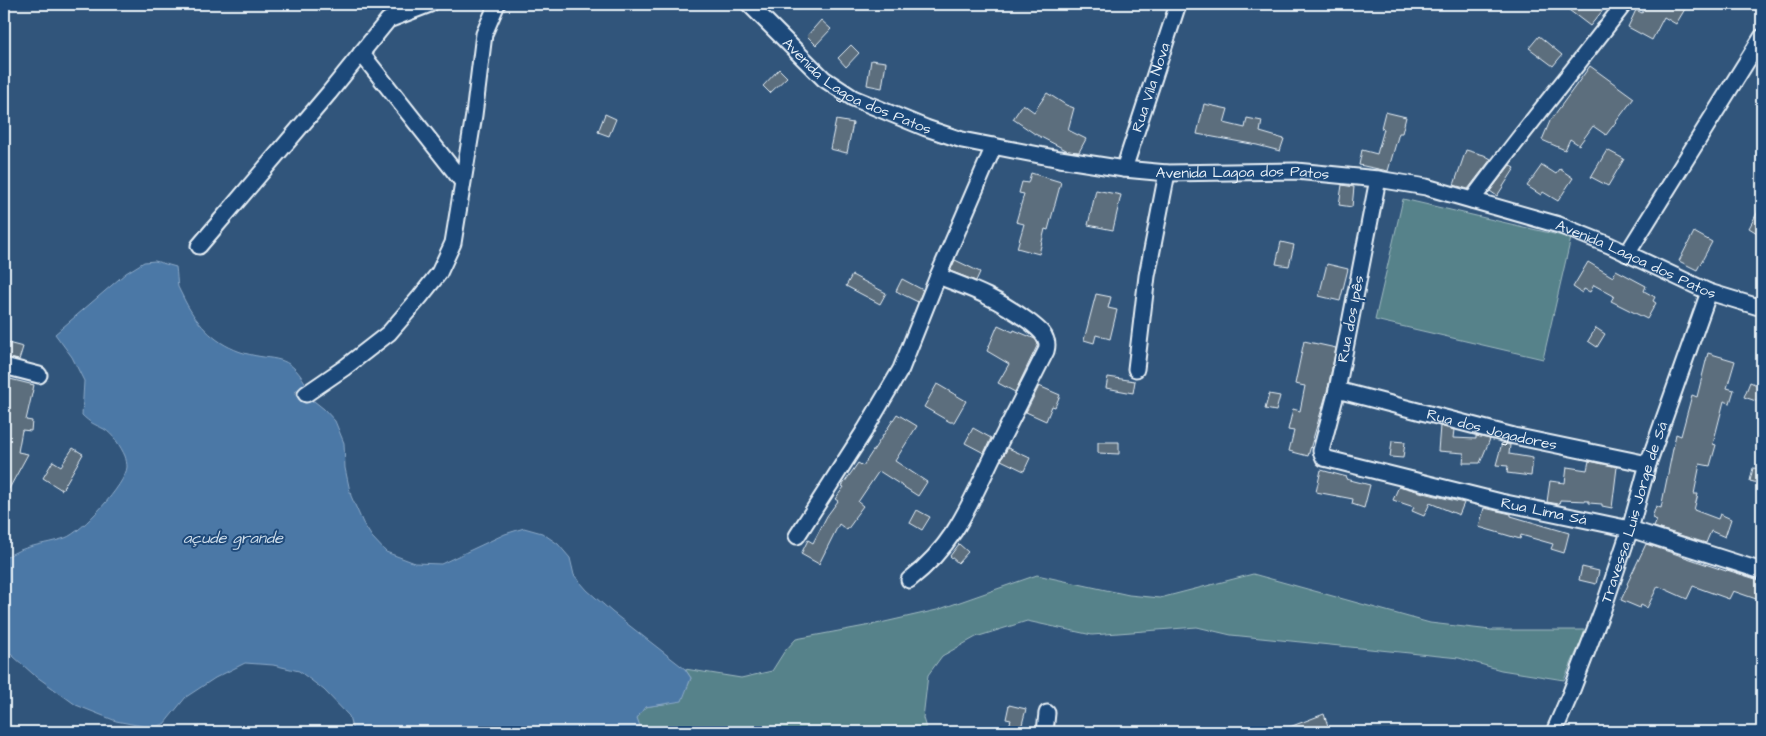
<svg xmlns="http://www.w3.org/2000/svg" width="1766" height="736" font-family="'Architects Daughter',sans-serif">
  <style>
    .green { fill: #56828a; stroke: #9fbac1 }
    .water { fill: #4b78a6; stroke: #8aa8c7 }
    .building { fill: #5b6e7d; stroke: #e8f1f8 }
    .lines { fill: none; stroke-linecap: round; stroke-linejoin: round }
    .street-casing { stroke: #e8f1f8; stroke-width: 19 }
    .street { stroke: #1f4a7a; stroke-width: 15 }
    .labels { text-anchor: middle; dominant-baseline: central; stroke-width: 4; stroke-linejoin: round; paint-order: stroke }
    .street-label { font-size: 15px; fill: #e8f1f8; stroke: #1f4a7a }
    .water-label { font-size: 16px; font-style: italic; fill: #d0dfec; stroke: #1f4a7a }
  </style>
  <rect width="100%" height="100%" fill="#31557b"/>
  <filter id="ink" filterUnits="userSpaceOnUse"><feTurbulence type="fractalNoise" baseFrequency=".02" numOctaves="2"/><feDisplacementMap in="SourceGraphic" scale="10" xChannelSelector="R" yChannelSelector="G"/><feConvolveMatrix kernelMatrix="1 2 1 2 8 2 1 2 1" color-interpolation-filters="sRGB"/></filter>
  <g filter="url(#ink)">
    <g class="green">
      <polygon points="1403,199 1571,238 1543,359 1375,320"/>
      <polygon points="1253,574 1430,623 1491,630 1586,630 1564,680 1501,670 1459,658 1231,635 1197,627 1092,635 1027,621 976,637 942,656 928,675 923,718 927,732 676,732 640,729 637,718 645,707 669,703 687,688 691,678 685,669 741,678 772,671 784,652 796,639 876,624 937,610 1037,575 1129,595 1160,598"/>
    </g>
    <path class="water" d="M155 261 176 267C177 274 177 281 178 287 180 292 183 296 185 301 198 326 217 345 244 353 276 362 287 352 306 384L295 392V395L301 401H314L324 409 335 421 344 443 345 468 351 496 363 523 372 537 386 552 415 563 441 564 505 534 524 528 542 533 558 544 570 558 574 575 587 590 612 612 685 669 691 678 682 701 645 707 637 718 641 729 676 732H353L349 716 324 690 299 671 273 665 245 663 215 678 186 697 164 724 152 728 116 721 76 705 33 674 4 648V559C22 545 44 545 65 538 81 533 126 484 127 467 127 464 126 459 125 456 121 447 113 434 104 429 94 424 90 423 82 415L84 381 72 357 55 334 126 273 144 262Z"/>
    <g class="building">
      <polygon points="1561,4 1595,4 1603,10 1590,26"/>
      <polygon points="1647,4 1688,4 1676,24 1664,17 1652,40 1628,27 1636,10 1642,13"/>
      <polygon points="821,20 831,29 816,45 807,36"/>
      <polygon points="1539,36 1562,55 1553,66 1529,48"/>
      <polygon points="851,45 859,53 846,67 838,58"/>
      <polygon points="871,60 886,62 882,88 867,85"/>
      <polygon points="1590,66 1634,98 1606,135 1593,126 1579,145 1570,139 1565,150 1542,140 1550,121"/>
      <polygon points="779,69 787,77 770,93 763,86"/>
      <polygon points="1047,93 1066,105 1074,108 1068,130 1086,139 1079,152 1068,151 1035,134 1013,119 1023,104 1034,112"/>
      <polygon points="1204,104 1228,109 1224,123 1245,128 1247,118 1262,121 1260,132 1284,139 1280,151 1257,145 1197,134"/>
      <polygon points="1385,112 1406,117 1402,133 1399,133 1388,171 1359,165 1362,150 1377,154 1384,129 1381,128"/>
      <polygon points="605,114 616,119 609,136 598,132"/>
      <polygon points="836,120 853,123 847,153 830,149"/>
      <polygon points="1466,150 1484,155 1491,159 1468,189 1454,185"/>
      <polygon points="1607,150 1624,159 1608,186 1591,177"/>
      <polygon points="1510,165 1515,168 1497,196 1490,191"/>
      <polygon points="1542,165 1556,174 1560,169 1573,178 1558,201 1543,192 1541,195 1527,186"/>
      <polygon points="1031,173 1061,182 1048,230 1045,229 1039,254 1017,248 1024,224 1016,222 1024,194 1019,193 1022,182 1028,183"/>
      <polygon points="1342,185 1354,187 1352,207 1339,205"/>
      <polygon points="1096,190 1121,195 1113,230 1088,225"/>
      <polygon points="1762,204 1762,236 1749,228"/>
      <polygon points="1694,232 1712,242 1697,270 1679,261"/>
      <polygon points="1281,242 1294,245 1289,266 1276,264"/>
      <polygon points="955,260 980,272 976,281 950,271"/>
      <polygon points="1588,262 1613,277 1616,270 1646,286 1644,291 1655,297 1653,301 1656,303 1647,319 1611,301 1614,296 1594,285 1590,292 1584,289 1582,293 1573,287"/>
      <polygon points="1327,264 1348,269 1340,301 1319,296"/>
      <polygon points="852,275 886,293 880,304 846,286"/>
      <polygon points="902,279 923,290 918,302 896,291"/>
      <polygon points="1096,294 1111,297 1108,308 1117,310 1110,339 1096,335 1094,343 1084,340"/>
      <polygon points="998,325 1013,332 1014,330 1026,335 1035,339 1038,344 1015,392 998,383 1009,364 987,351"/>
      <polygon points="1596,328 1605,334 1597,347 1588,341"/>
      <polygon points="1304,341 1336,348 1328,388 1308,456 1289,451 1294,431 1288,430 1293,409 1300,411 1305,386 1295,384"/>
      <polygon points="4,342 23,347 19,360 4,357"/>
      <polygon points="1708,353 1735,361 1727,388 1734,390 1730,403 1724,401 1713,444 1716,445 1710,466 1700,464 1694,494 1698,494 1694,510 1718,519 1720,514 1731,519 1725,537 1711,531 1706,543 1654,527 1657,520 1652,518 1656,506 1661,508 1676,434 1681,436 1692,395 1697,397"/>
      <polygon points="1108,377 1135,381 1133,393 1106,388"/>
      <polygon points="10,379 34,385 26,420 32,421 31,431 22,430 18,452 28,454 4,498 4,398 6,398"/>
      <polygon points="1750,382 1762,387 1762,403 1744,397"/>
      <polygon points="937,384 966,401 954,422 950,422 924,407"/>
      <polygon points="1039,386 1060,395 1055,407 1052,406 1046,421 1026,412"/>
      <polygon points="1269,394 1280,396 1276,411 1265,409"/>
      <polygon points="897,414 917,426 895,461 927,482 918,496 879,471 858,502 863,506 854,518 855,519 847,530 839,524 819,564 801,554 808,540 813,543 827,516 838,501 835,499 844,487 842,486 858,463 863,466"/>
      <polygon points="1440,426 1454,430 1453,438 1476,439 1476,436 1490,439 1480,463 1463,463 1464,453 1438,451"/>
      <polygon points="973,428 991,438 984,453 965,443"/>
      <polygon points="1392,441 1405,442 1403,458 1390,457"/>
      <polygon points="1098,442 1119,442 1119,454 1098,453"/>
      <polygon points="1502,443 1510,445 1509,454 1533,458 1531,476 1507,473 1508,466 1496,465"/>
      <polygon points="73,448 83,454 62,490 43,478 53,461 61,466"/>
      <polygon points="1008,448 1030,458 1024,471 1001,460"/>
      <polygon points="1589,461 1617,467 1612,508 1602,506 1602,504 1589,503 1589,501 1560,500 1559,504 1547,502 1550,481 1565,483 1567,467 1587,470"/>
      <polygon points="1753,468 1762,469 1762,484 1750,481"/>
      <polygon points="1321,470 1347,477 1346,479 1370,485 1364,508 1352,504 1353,499 1316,492"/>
      <polygon points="1399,486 1420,492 1464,503 1459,515 1430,503 1424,516 1412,511 1414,507 1393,500"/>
      <polygon points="1484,508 1511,514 1511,516 1569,533 1564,553 1551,549 1553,544 1521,535 1520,539 1479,527"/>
      <polygon points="917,510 930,517 922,530 910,523"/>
      <polygon points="959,544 968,552 958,563 950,556"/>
      <polygon points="1646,544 1726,571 1727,570 1762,581 1762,601 1733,591 1729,599 1693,586 1687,599 1658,586 1647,608 1641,605 1640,608 1621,600 1628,585 1627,584"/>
      <polygon points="1582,567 1599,571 1596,584 1579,580"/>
      <polygon points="1009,705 1026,709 1020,732 1007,732 1011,720 1006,719"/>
      <polygon points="1324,714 1330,732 1279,732 1279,731"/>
    </g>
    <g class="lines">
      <g class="street-casing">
        <g id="street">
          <path id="s1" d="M749 4 824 79 853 98 926 128 962 140 1060 159 1124 169 1167 173 1296 171 1378 179 1426 187 1559 225 1609 245 1709 292 1762 308"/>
          <polyline points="361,53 462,181"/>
          <path id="s2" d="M1124 169 1178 4"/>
          <path id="s3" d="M1378 179 1337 390 1321 451 1324 458 1501 502 1630 529 1762 571"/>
          <path d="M1472 200C1521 133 1574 70 1624 4"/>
          <polyline points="199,246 329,93 388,20 430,4"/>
          <polyline points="1627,254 1762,37"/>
          <polyline points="4,366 39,375"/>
          <polyline points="1136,369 1147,276 1167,173"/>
          <path id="s4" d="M1337 390 1514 436 1648 464"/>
          <polyline points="306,394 344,368 389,333 420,297 439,273 453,243 474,115 484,34 497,4"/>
          <polyline points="797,536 865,430 901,369 938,276 994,146"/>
          <path d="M909 580C954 545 968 508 992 458 1010 422 1028 387 1046 351 1047 347 1048 344 1046 340 1044 333 1037 328 1031 323 999 299 975 290 938 276"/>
          <polyline points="1045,732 1047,713"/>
          <path id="s5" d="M1554 732 1570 695 1603 609 1630 529 1648 464 1709 292"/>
        </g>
      </g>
      <use href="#street" class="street"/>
    </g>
  </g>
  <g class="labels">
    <g class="street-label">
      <text stroke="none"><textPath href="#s1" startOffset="138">Avenida Lagoa dos Patos</textPath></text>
      <text stroke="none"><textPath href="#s2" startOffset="86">Rua Vila Nova</textPath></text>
      <text stroke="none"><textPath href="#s1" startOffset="541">Avenida Lagoa dos Patos</textPath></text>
      <text stroke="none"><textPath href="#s1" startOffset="948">Avenida Lagoa dos Patos</textPath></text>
      <text transform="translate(1351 319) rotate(-79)">Rua dos Ipês</text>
      <text stroke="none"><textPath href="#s4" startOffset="160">Rua dos Jogadores</textPath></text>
      <text stroke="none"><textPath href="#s3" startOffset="512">Rua Lima Sá</textPath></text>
      <text stroke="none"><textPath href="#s5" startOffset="234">Travessa Luis Jorge de Sá</textPath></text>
    </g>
    <g class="water-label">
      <text x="233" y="538">açude grande</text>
    </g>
  </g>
  <rect width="1766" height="736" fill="none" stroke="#1f4a7a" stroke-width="20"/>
  <rect x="10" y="10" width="1746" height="716" fill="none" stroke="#e8f1f8" stroke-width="2" filter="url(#ink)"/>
</svg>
